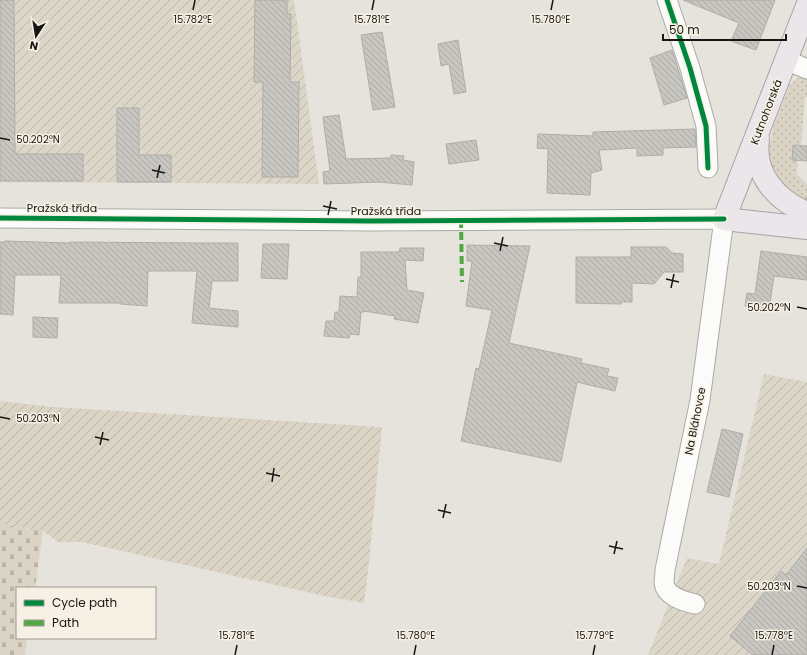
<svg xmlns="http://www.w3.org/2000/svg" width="807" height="655" font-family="Poppins,sans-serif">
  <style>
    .industrial { fill: url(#industrial-furrows) }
    .grass { fill: url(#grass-dots) }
    .cemetery { fill: url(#cemetery-stones) }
    .garden { fill: url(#garden-furrows) }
    .building { fill: url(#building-back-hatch); stroke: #afada7 }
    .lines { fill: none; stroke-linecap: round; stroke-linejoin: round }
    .minor-casing { stroke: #abaaa4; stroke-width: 21 }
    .major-casing { stroke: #aaa0a6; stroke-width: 24 }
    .minor { stroke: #fbfbfa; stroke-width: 19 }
    .major { stroke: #ebe6ea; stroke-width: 22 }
    .quiet { stroke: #52a942; stroke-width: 4; stroke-dasharray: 8 4; stroke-linecap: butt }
    .cycleway-casing { stroke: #f7f1e5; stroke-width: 8 }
    .cycleway { stroke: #00873e; stroke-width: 5 }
    .ticks { fill: none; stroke: #181612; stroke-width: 1.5 }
    .labels { text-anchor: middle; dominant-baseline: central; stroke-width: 3; stroke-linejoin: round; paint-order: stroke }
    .street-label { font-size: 11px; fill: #181612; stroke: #f7f1e5 }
    .ticks-label { font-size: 10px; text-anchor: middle; fill: #181612; stroke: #f7f1e5; stroke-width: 3; stroke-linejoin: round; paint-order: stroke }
  </style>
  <defs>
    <pattern id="industrial-furrows" width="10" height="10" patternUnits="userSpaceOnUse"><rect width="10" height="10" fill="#dbd6c8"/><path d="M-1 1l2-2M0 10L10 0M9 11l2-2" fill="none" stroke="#bbb7ab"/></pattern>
    <pattern id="grass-dots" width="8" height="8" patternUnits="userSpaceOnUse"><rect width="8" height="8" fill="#dbd4c5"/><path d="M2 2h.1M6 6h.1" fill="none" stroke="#bbb5a8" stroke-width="1.8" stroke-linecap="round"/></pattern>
    <pattern id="cemetery-stones" width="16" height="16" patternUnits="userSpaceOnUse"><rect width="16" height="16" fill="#dbd4c5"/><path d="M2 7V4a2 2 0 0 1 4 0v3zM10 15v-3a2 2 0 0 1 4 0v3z" fill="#bbb5a8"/></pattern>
    <pattern id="garden-furrows" width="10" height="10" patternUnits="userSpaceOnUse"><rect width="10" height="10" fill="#dbd4c5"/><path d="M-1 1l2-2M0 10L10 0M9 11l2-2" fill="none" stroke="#bbb5a8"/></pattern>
    <pattern id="building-back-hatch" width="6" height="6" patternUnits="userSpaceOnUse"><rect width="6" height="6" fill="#c7c6c0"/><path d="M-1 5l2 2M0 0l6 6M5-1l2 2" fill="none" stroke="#aaa9a4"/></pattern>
  </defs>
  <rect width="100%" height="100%" fill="#e5e3dc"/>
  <g class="industrial">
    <polygon points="0,0 294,0 319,184 0,182"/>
    <polygon points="764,374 807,382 807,655 648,655 687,558 719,564"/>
  </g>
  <polygon class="grass" points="802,76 807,77 807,97 805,97 801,146 793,145 792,160 798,160 797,175 807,184 807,203 783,187 770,167 769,153 770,143 774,125 790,85 796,79"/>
  <polygon class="cemetery" points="0,524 43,531 35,588 17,588 17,638 27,638 25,655 0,655"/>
  <polygon class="garden" points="0,401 52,407 382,427 367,581 364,603 325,596 82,542 58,542 43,531 0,524"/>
  <g class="building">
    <polygon points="0,0 14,0 15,154 83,154 83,181 0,181"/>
    <polygon points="255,0 287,0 287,14 291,14 290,82 299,82 298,177 262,177 263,82 254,82"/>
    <polygon points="683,0 775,0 756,50 731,41 739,23"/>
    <polygon points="382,32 395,107 373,110 361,35"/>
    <polygon points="458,40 466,92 454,94 449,64 441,66 438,44"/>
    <polygon points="672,50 687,98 664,105 650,58"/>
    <polygon points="117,108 139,108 139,155 171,155 171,182 117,182"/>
    <polygon points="339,115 346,159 391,158 391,155 404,156 403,160 414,162 412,185 379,182 324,184 323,172 330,171 323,117"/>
    <polygon points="695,129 696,147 663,148 663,155 637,156 637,148 599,150 602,170 591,173 590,195 547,193 548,149 537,148 538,134 593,136 593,132"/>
    <polygon points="476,140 479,160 449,164 446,144"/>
    <polygon points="793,145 807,146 807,161 792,160"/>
    <polygon points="5,241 70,243 70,242 200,243 238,243 238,281 212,281 209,308 238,311 238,327 192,323 197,271 148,271 147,306 120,304 120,303 59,303 61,275 15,275 13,315 0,314 0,242 5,242"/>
    <polygon points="263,244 289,244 287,279 261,278"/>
    <polygon points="467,245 530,246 509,343 582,359 581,363 609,369 607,376 618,378 615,391 577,382 561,462 461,441 476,368 479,369 492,310 466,306 472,261 467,261"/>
    <polygon points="631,247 666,247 672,253 683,254 683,272 664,272 654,284 632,283 632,302 621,302 621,304 576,303 576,257 631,257"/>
    <polygon points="400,248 424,248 423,261 405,260 407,290 424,293 418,323 394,319 395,316 364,311 364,312 361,312 359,335 350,334 349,338 324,336 326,321 334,321 335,312 339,312 340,296 357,297 358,277 361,277 361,252 399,252"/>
    <polygon points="761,251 807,257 807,280 774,276 769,310 745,306 747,293 755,294"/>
    <polygon points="33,317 58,318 57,338 33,337"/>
    <polygon points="722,429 743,434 729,497 707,492"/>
    <polygon points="807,548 807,655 753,655 730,636 781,571 786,575"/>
  </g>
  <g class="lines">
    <g class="minor-casing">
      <g id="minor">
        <polyline points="667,0 690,68 706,126 708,168"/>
        <polyline points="786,60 807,69"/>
        <path d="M0 218 370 221 724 219 700 400 665 570C665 574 664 579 664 583 666 597 684 601 695 604"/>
      </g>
    </g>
    <g class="major-casing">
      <g id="major">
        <polyline points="807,6 724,219 807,228"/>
        <path d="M758 139C753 174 776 200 807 213"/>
      </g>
    </g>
    <use href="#minor" class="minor"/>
    <use href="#major" class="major"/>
    <polyline class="quiet" points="461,220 462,282"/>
    <g class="cycleway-casing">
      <g id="cycleway">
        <polyline points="667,0 690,68 706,126 708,168"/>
        <polyline points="0,218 370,221 724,219"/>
      </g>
    </g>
    <use href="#cycleway" class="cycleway"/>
  </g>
  <path class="ticks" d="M193 10 195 0M372 10 374 0M551 10 553 0M0 138 10 140M152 170 165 173M157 178 160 165M323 206 337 209M328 215 331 201M494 243 508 246M500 251 503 237M666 279 679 282M671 288 674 274M797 307 807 309M0 417 10 419M95 437 109 440M100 445 103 432M266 473 280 476M272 482 274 468M438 510 451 513M443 518 446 504M609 546 623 549M614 554 617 541M797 586 807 588M235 655 237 645M414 655 416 645M593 655 595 645M772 655 774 645"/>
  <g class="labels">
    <g class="street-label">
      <text transform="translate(766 112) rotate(-69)">Kutnohorská</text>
      <text x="62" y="208">Pražská třída</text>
      <text x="386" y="211">Pražská třída</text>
      <text transform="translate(695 421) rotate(-79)">Na Bláhovce</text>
    </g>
  </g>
  <g class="ticks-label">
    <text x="193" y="23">15.782°E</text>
    <text x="372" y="23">15.781°E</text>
    <text x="551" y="23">15.780°E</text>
    <text x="38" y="143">50.202°N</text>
    <text x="769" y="311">50.202°N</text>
    <text x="38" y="422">50.203°N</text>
    <text x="769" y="590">50.203°N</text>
    <text x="237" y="639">15.781°E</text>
    <text x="416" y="639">15.780°E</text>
    <text x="595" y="639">15.779°E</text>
    <text x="774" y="639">15.778°E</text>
  </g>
  <rect x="16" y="587" width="140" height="52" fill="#f7f1e5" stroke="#9e9991"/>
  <rect x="24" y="600" width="20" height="6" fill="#00873e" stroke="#9e9991"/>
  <text x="52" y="607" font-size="12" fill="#181612">Cycle path</text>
  <rect x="24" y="620" width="20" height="6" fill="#52a942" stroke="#9e9991"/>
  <text x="52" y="627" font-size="12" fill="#181612">Path</text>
  <g transform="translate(36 36) rotate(192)" stroke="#f7f1e5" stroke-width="3" paint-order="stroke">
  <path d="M0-3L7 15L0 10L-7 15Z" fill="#181612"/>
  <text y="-6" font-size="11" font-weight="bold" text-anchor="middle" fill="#181612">N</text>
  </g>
  <path d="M663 34v6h123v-6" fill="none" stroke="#181612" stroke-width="2"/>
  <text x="669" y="34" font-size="12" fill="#181612" stroke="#f7f1e5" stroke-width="3" paint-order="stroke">50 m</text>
</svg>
